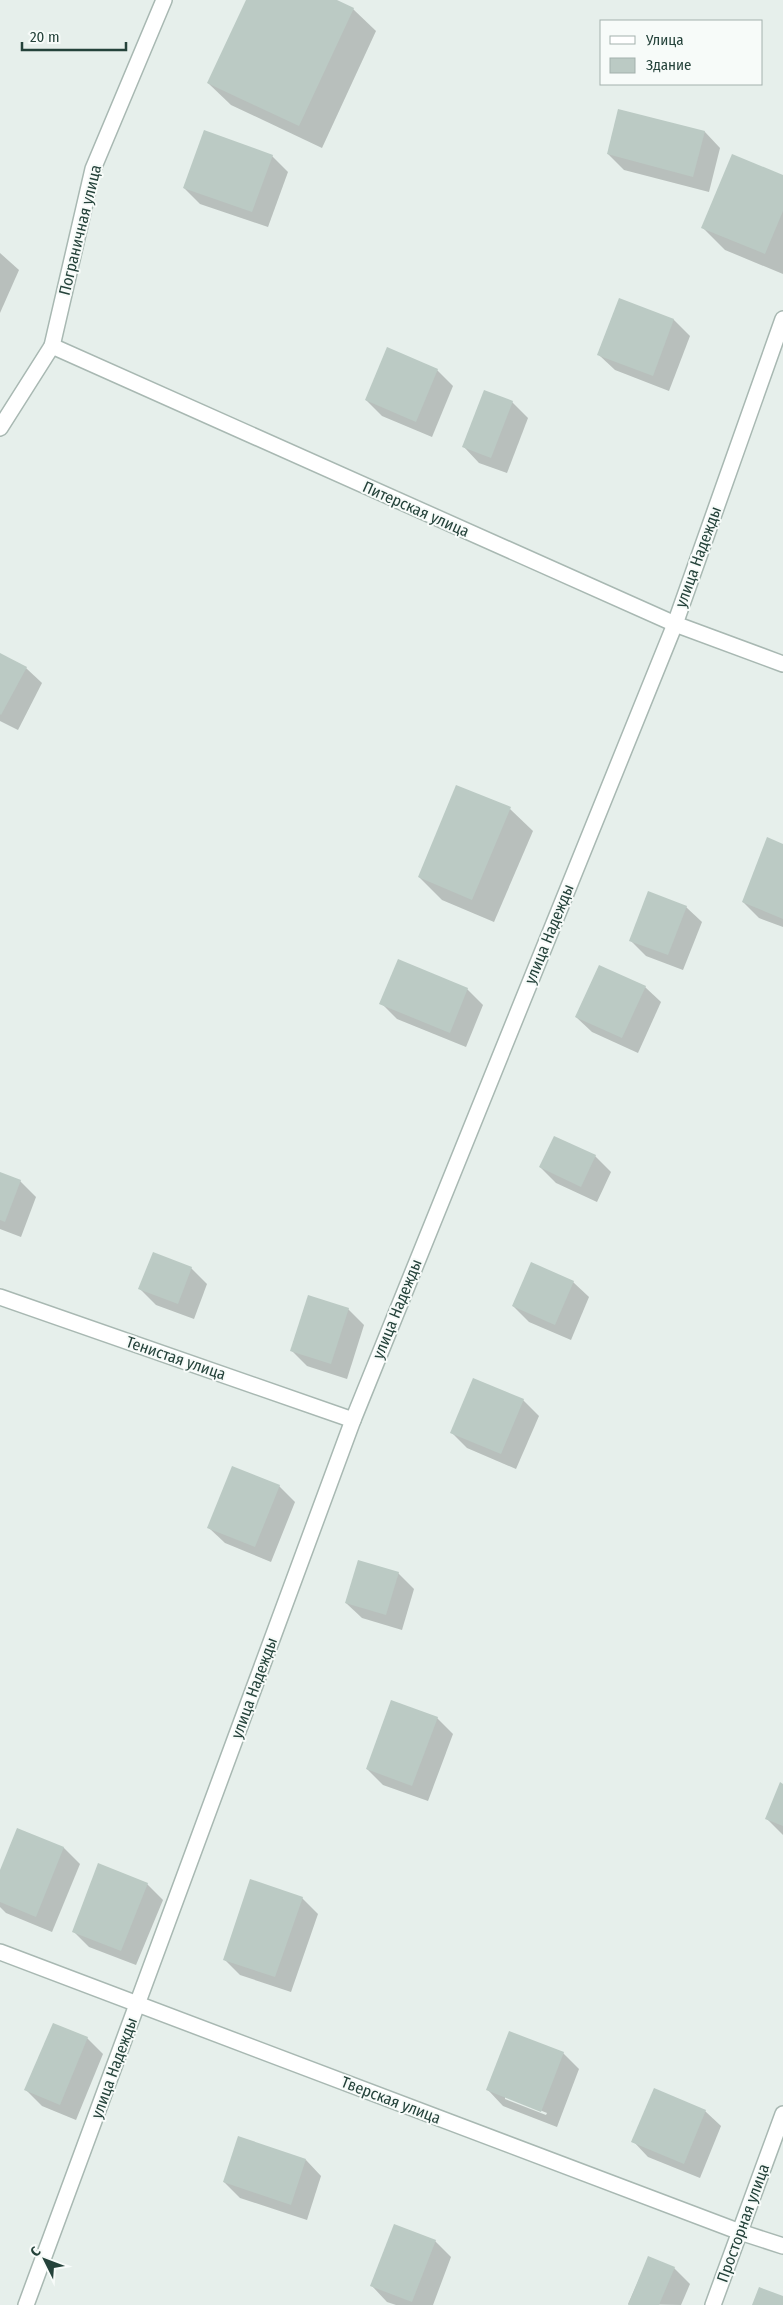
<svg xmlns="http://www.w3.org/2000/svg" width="783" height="2305" font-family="'Fira Sans Condensed',sans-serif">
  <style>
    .shadow { fill: #0003; fill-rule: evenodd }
    .building { fill: #bbcac4 }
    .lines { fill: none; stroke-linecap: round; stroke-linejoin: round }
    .minor-casing { stroke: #a8b8b2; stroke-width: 18 }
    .minor { stroke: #fff; stroke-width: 15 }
    .labels { text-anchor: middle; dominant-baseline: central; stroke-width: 4; stroke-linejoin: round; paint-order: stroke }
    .street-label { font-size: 16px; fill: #24423a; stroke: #f7fbf9 }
  </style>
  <rect width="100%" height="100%" fill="#e6efeb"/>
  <g class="shadow">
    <polygon points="247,0 334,0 353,9 376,31 322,148 231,105 208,83"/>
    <polygon points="619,110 705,132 720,148 709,192 624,170 608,154"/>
    <polygon points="272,156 288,172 268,227 200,204 184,188"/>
    <polygon points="783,177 783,274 725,250 703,228"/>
    <polygon points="0,253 19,270 0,313"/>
    <polygon points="619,300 674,320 690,336 669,391 615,370 599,355"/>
    <polygon points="437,370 453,386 432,437 382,416 366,400"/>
    <polygon points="512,402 528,418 507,473 479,463 464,447"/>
    <polygon points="0,654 26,668 42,683 18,730 0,721"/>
    <polygon points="510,809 533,831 494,922 442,900 419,877"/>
    <polygon points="783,845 783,927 759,918 743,902"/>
    <polygon points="686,907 702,922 683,970 646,956 630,940"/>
    <polygon points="645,987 661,1002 638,1053 592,1032 576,1017"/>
    <polygon points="467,989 483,1005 466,1047 397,1019 381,1003"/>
    <polygon points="595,1156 611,1172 597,1202 556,1183 540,1167"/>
    <polygon points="0,1173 20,1181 36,1197 21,1237 0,1229"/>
    <polygon points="191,1268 207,1284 194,1319 156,1305 140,1289"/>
    <polygon points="573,1282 589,1297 571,1340 529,1322 513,1306"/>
    <polygon points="348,1309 364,1325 347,1379 307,1366 291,1350"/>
    <polygon points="523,1400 539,1416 516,1469 467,1448 451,1432"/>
    <polygon points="279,1486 295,1502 271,1562 225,1543 209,1528"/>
    <polygon points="398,1573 414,1589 402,1630 362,1618 346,1603"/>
    <polygon points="437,1718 453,1734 428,1801 383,1785 367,1769"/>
    <polygon points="783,1785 783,1835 767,1819"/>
    <polygon points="18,1830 64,1848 80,1864 52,1932 6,1913 0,1907 0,1873"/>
    <polygon points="147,1884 163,1900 136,1965 89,1947 73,1931"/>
    <polygon points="302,1898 318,1914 291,1992 240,1975 224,1959"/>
    <polygon points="87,2038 103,2054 76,2120 42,2106 26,2090"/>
    <path d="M563 2053 579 2069 557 2127 503 2106 488 2090ZM505 2096 547 2113 546 2115 505 2099Z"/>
    <polygon points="705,2111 721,2126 700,2178 648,2157 633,2141"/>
    <polygon points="306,2160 321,2176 307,2220 240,2198 224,2182"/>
    <polygon points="435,2241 451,2257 433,2305 396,2305 387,2302 372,2286"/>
    <polygon points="649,2257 674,2268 690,2284 681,2305 628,2304"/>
  </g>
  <g class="building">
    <polygon points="246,0 337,0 354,8 299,126 207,83"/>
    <polygon points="618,109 705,131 693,177 607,154"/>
    <polygon points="204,130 273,155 252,212 183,188"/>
    <polygon points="732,154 783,175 783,211 765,254 701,228"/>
    <polygon points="619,298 674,319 653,376 597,355"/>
    <polygon points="387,347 438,369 416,422 365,400"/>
    <polygon points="484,390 513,401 491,458 462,447"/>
    <polygon points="0,653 27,667 1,715 0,714"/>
    <polygon points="456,785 511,807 472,900 418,877"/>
    <polygon points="767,837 783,844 783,919 742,902"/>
    <polygon points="648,891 687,906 668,955 629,941"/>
    <polygon points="398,959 468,988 450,1033 379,1004"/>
    <polygon points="599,965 646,986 622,1038 575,1017"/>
    <polygon points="554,1136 596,1155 581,1187 539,1167"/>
    <polygon points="0,1172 21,1180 5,1222 0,1220"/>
    <polygon points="153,1252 192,1267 178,1304 138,1289"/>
    <polygon points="531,1262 574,1281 555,1325 512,1306"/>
    <polygon points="308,1295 349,1308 331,1364 290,1351"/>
    <polygon points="473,1378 524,1399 501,1454 450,1433"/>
    <polygon points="232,1466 280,1485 255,1547 207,1528"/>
    <polygon points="358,1560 399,1572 386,1615 345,1603"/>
    <polygon points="391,1700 438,1717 412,1786 366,1769"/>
    <polygon points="780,1782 783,1784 783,1826 765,1819"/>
    <polygon points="17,1828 64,1847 36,1917 0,1902 0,1870"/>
    <polygon points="98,1863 148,1883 121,1951 72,1932"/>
    <polygon points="250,1879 303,1897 275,1977 223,1960"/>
    <polygon points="53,2023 88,2037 60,2105 24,2090"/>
    <polygon points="509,2031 564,2052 541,2112 486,2090"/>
    <polygon points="654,2088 706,2110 684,2164 631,2142"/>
    <polygon points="238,2136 306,2159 291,2205 223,2182"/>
    <polygon points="394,2224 436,2240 412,2302 370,2286"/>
    <polygon points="648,2256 675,2267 659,2305 628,2305"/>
    <polygon points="759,2287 783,2296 783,2305 752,2305"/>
  </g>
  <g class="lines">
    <g class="minor-casing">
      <g id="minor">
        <polyline points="52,346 675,624 783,664"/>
        <polyline points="0,428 52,346 93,169 164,0"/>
        <polyline points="0,1297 353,1420"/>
        <polyline points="0,1952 740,2232 783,2246"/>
        <polyline points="26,2305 353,1420 675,624 783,319"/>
        <polyline points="713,2305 783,2114"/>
      </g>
    </g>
    <use href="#minor" class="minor"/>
  </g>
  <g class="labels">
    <g class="street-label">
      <text transform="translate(80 230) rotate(-76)">Пограничная улица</text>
      <text transform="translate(416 509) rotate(24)">Питерская улица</text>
      <text transform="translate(698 557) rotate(-70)">улица Надежды</text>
      <text transform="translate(549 934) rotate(-68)">улица Надежды</text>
      <text transform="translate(397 1309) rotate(-68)">улица Надежды</text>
      <text transform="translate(176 1358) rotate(19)">Тенистая улица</text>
      <text transform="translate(254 1688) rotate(-70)">улица Надежды</text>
      <text transform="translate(114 2068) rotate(-70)">улица Надежды</text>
      <text transform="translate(391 2100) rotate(21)">Тверская улица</text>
      <text transform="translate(743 2223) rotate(-70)">Просторная улица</text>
    </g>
  </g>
  <rect x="600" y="20" width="162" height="65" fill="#f7fbf9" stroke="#a3b1ad"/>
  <rect x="610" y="36" width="25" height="8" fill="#ffffff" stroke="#a3b1ad"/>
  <text x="646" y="45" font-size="15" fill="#24423a">Улица</text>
  <rect x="610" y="58" width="25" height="15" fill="#bbcac4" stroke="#a3b1ad"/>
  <text x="646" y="70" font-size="15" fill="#24423a">Здание</text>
  <g transform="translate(45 2260) rotate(312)" stroke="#f7fbf9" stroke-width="4" paint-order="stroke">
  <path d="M0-4L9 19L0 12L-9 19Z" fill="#24423a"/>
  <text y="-8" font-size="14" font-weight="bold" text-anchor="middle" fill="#24423a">С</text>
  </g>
  <path d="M22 42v8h104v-8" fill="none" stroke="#24423a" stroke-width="2.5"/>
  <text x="30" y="42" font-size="15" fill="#24423a" stroke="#f7fbf9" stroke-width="4" paint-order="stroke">20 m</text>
</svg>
